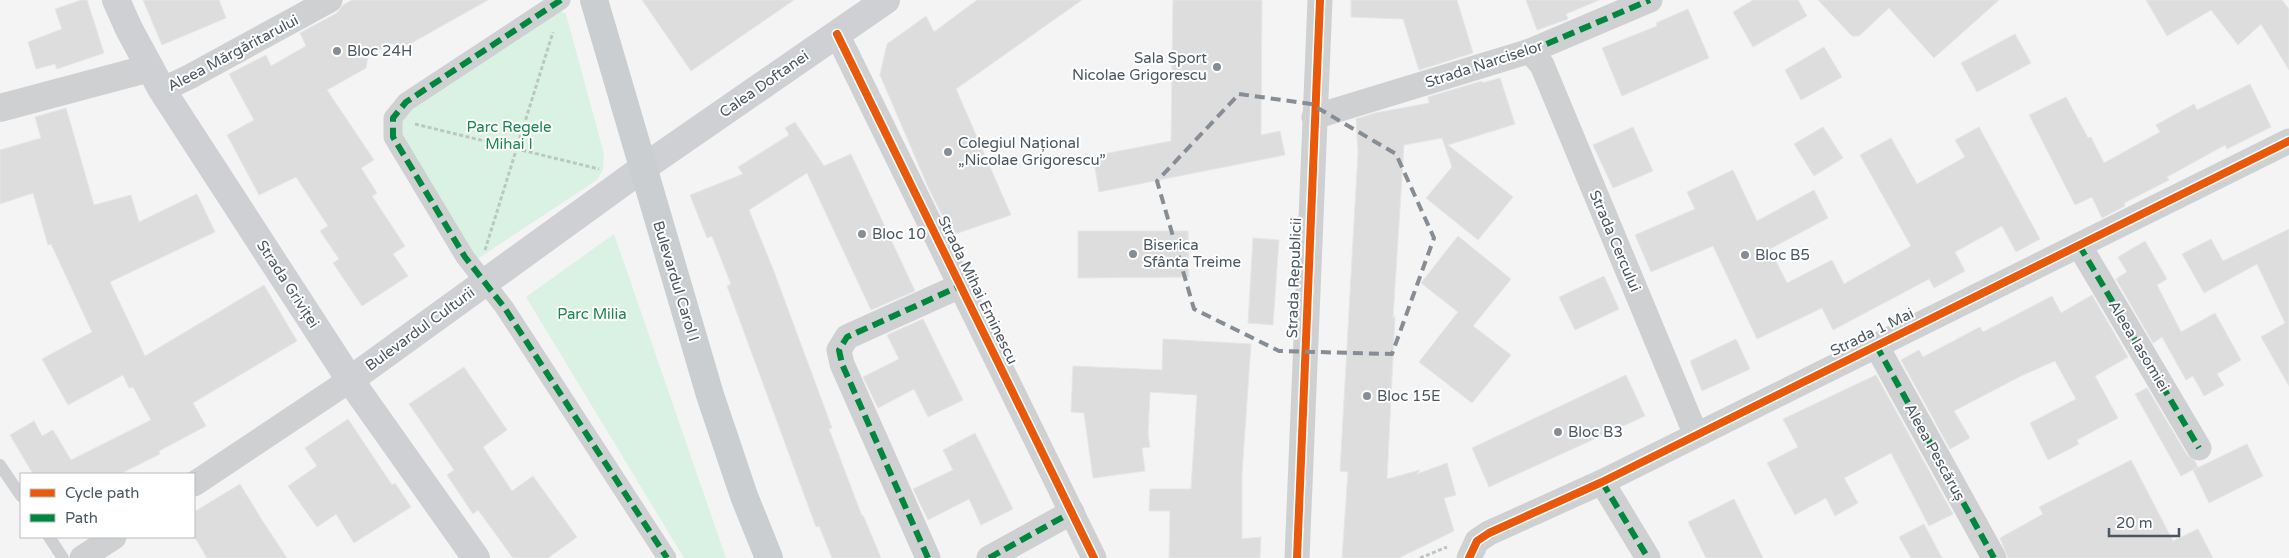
<svg xmlns="http://www.w3.org/2000/svg" width="2289" height="558" font-family="'Varela Round',sans-serif">
  <style>
    .green { fill: #d9f2e3 }
    .building { fill: #ddddde; stroke: #e5e6e7 }
    .lines { fill: none; stroke-linecap: round; stroke-linejoin: round }
    .path { stroke: #bcc7c4; stroke-width: 3; stroke-dasharray: 4 2.5; stroke-linecap: butt }
    .service { stroke: #ced0d2; stroke-width: 12 }
    .pedestrian { stroke: #ced0d2; stroke-width: 19 }
    .minor { stroke: #ced0d2; stroke-width: 25 }
    .tertiary { stroke: #ced0d2; stroke-width: 28 }
    .secondary { stroke: #ced0d4; stroke-width: 28 }
    .primary { stroke: #caced1; stroke-width: 28 }
    .quiet { stroke: #00873e; stroke-width: 6; stroke-dasharray: 12 6; stroke-linecap: butt }
    .cycleway-casing { stroke: #fff; stroke-width: 11 }
    .cycleway { stroke: #e8590c; stroke-width: 8 }
    .marked { fill: none; stroke: #868d94; stroke-width: 4; stroke-dasharray: 10 6; stroke-linejoin: round }
    .poi-dot { fill: #868d94; stroke: #fff; stroke-width: 2 }
    .labels { text-anchor: middle; dominant-baseline: central; stroke-width: 4; stroke-linejoin: round; paint-order: stroke }
    .poi-label { font-size: 15px; fill: #4a5661; stroke: #fff; text-anchor: start }
    .street-label { font-size: 15px; fill: #4a5661; stroke: #fff }
    .park-label { font-size: 15px; fill: #17864f; stroke: #fff }
  </style>
  <rect width="100%" height="100%" fill="#f4f4f4"/>
  <g class="green">
    <polygon points="552,7 566,14 604,154 603,170 597,180 470,264 393,137 406,102"/>
    <polygon points="614,234 726,558 684,558 526,297"/>
  </g>
  <g class="building">
    <polygon points="81,0 87,0 104,53 57,69 55,64 36,69 28,42 62,29 55,9"/>
    <polygon points="143,0 219,0 226,18 162,45"/>
    <polygon points="352,0 488,0 408,45 390,44 368,57 366,68 327,90 374,160 361,168 377,193 372,196 405,246 393,254 408,276 362,306 333,263 339,259 320,231 328,226 296,177 259,195 227,135 254,120 229,74 266,55 271,66 306,46 300,33 337,13 343,5"/>
    <polygon points="642,0 794,0 691,71"/>
    <polygon points="977,0 1082,0 956,89 1011,215 952,235 928,187 880,75 887,44 926,16 934,32"/>
    <polygon points="1173,0 1262,0 1261,135 1280,131 1285,155 1099,192 1093,156 1171,141"/>
    <polygon points="1351,0 1457,0 1473,53 1419,70 1403,19 1351,17"/>
    <polygon points="1526,0 1599,0 1566,14 1568,19 1537,30"/>
    <polygon points="1753,0 1798,0 1807,16 1753,47 1733,12"/>
    <polygon points="1818,0 1999,0 1934,58 1889,8 1859,36 1852,36"/>
    <polygon points="2146,0 2282,0 2289,9 2289,70 2261,24 2238,45 2211,10 2167,36"/>
    <polygon points="1688,9 1709,58 1622,96 1602,48 1657,26 1656,23"/>
    <polygon points="2015,34 2031,63 1977,92 1961,63"/>
    <polygon points="1824,47 1842,77 1801,100 1785,70"/>
    <polygon points="1500,78 1515,124 1448,145 1513,197 1478,240 1426,198 1452,167 1442,138 1404,145 1393,318 1395,316 1387,479 1420,470 1417,474 1447,463 1456,495 1444,498 1454,531 1399,558 1342,558 1348,472 1340,471 1358,152 1356,119 1375,113 1429,103 1428,97 1482,81 1482,83"/>
    <polygon points="2250,84 2271,127 2227,149 2225,145 2167,177 2169,180 2124,203 2125,206 2102,218 2092,197 2075,205 2029,115 2066,97 2088,138 2091,137 2104,163 2160,132 2156,125 2194,104 2197,110"/>
    <polygon points="66,108 94,205 131,195 139,222 197,194 215,232 110,282 145,356 264,285 297,341 193,403 206,426 159,451 160,454 120,474 33,474 10,435 34,421 42,436 53,430 71,460 151,420 133,387 129,388 123,375 68,405 42,359 92,332 51,244 48,245 33,193 0,204 0,150 41,138 35,117"/>
    <polygon points="795,122 824,166 851,154 915,291 871,310 807,173 749,210 773,269 832,428 829,429 862,516 863,515 881,558 832,558 819,526 816,527 727,286 731,284 712,236 707,238 690,195 743,174 738,167 789,135 785,128"/>
    <polygon points="1633,127 1653,171 1613,188 1593,145"/>
    <polygon points="1823,127 1843,158 1814,176 1794,144"/>
    <polygon points="1979,127 2040,239 2016,252 2002,226 1955,252 1965,271 1934,288 1929,279 1833,330 1822,308 1757,339 1713,246 1651,272 1635,235 1695,209 1687,192 1733,170 1757,221 1814,190 1828,218 1770,249 1787,283 1832,260 1844,284 1911,246 1860,155 1891,138 1917,184 1965,157 1955,140"/>
    <polygon points="2289,229 2289,386 2261,337 2285,323 2257,264 2204,293 2182,254 2211,239 2223,261"/>
    <polygon points="1078,231 1188,231 1189,277 1078,278"/>
    <polygon points="1458,236 1511,279 1473,326 1511,355 1472,403 1419,362 1458,312 1421,283"/>
    <polygon points="1253,238 1279,240 1273,325 1248,323"/>
    <polygon points="2145,241 2167,279 2157,285 2181,332 2215,313 2241,360 2217,374 2224,385 2204,396 2193,376 2186,380 2162,337 2153,343 2116,279 2127,272 2118,257"/>
    <polygon points="1604,276 1619,309 1575,330 1559,297"/>
    <polygon points="2092,295 2128,357 2095,376 2118,418 2077,440 2079,444 2048,460 2030,423 2076,399 2055,361 2021,376 1954,411 1970,438 1950,449 1901,360 1919,350 1923,357 1980,327 1983,332 2052,296 2061,313"/>
    <polygon points="923,319 963,400 928,417 914,389 878,408 863,377 899,359 887,335"/>
    <polygon points="1163,339 1251,344 1242,473 1242,539 1261,537 1260,558 1169,558 1170,511 1149,511 1150,489 1191,489 1197,395 1150,392 1148,434 1150,447 1142,448 1145,471 1093,478 1084,413 1071,412 1073,366 1162,370"/>
    <polygon points="1736,339 1750,369 1702,391 1690,361"/>
    <polygon points="464,367 507,430 483,447 512,491 533,476 577,537 548,558 513,558 478,510 473,514 447,475 454,470 409,404"/>
    <polygon points="1626,375 1645,416 1489,487 1472,448"/>
    <polygon points="1876,375 1953,514 1929,526 1891,453 1844,478 1858,503 1835,516 1826,498 1795,515 1767,463 1798,447 1783,419"/>
    <polygon points="2147,388 2187,455 2195,461 2198,467 2181,476 2135,394"/>
    <polygon points="348,419 392,485 395,483 411,507 354,543 336,514 317,527 288,486 317,466 305,448"/>
    <polygon points="975,433 1013,509 981,525 969,499 928,520 913,489 953,470 943,450"/>
    <polygon points="2247,444 2263,476 2209,503 2193,470"/>
    <polygon points="2131,460 2173,541 2198,529 2213,558 2008,558 2000,538 2043,514 2039,507"/>
    <polygon points="240,484 262,520 287,558 207,558 194,536 194,512"/>
    <polygon points="1734,499 1763,558 1706,558 1688,522"/>
    <polygon points="1924,524 1942,558 1911,558 1899,537"/>
  </g>
  <g class="lines">
    <g class="path">
      <polyline points="415,124 599,169"/>
      <polyline points="485,250 553,32"/>
      <polyline points="1420,558 1447,547"/>
    </g>
    <g class="service">
      <polyline points="0,465 21,496"/>
      <polyline points="49,537 63,558"/>
    </g>
    <polyline class="pedestrian" points="561,0 406,102 393,118 393,137 465,257 504,307 667,558"/>
    <g class="minor">
      <polyline points="837,34 1094,558"/>
      <polyline points="1530,51 1542,65 1696,435"/>
      <polyline points="162,90 191,76 330,0"/>
      <polyline points="1314,117 1530,51 1650,0"/>
      <polyline points="2079,245 2199,448"/>
      <polyline points="1876,345 1994,558"/>
      <polyline points="1602,482 1648,558"/>
      <polyline points="194,484 350,380"/>
      <polyline points="82,558 114,537"/>
      <polyline points="928,558 842,364 839,350 847,337 960,286"/>
      <polyline points="989,558 1072,512"/>
      <polyline points="1297,558 1320,0"/>
      <polyline points="1469,558 1477,541 1489,533 1602,482 2289,141"/>
    </g>
    <polyline class="tertiary" points="0,108 150,68"/>
    <g class="secondary">
      <polyline points="116,0 129,29 162,90 350,380 476,558"/>
      <polyline points="350,380 643,168 886,0"/>
    </g>
    <polyline class="primary" points="594,0 710,395 744,496 769,558"/>
    <g class="quiet">
      <polyline points="561,0 406,102 393,118 393,137 465,257 504,307 667,558"/>
      <polyline points="1530,51 1650,0"/>
      <polyline points="2079,245 2199,448"/>
      <polyline points="1876,345 1994,558"/>
      <polyline points="1602,482 1648,558"/>
      <polyline points="928,558 842,364 839,350 847,337 960,286"/>
      <polyline points="989,558 1072,512"/>
    </g>
    <g class="cycleway-casing">
      <g id="cycleway">
        <polyline points="837,34 1094,558"/>
        <polyline points="1297,558 1320,0"/>
        <polyline points="1469,558 1477,541 1489,533 1602,482 2289,141"/>
      </g>
    </g>
    <use href="#cycleway" class="cycleway"/>
  </g>
  <path class="marked" d="M1239 94 1311 104 1396 154 1434 238 1392 354 1279 351 1194 309 1157 181Z"/>
  <g class="poi-dot">
    <circle cx="337" cy="51" r="5"/>
    <circle cx="1217" cy="67" r="5"/>
    <circle cx="948" cy="152" r="5"/>
    <circle cx="862" cy="234" r="5"/>
    <circle cx="1133" cy="254" r="5"/>
    <circle cx="1745" cy="255" r="5"/>
    <circle cx="1367" cy="396" r="5"/>
    <circle cx="1558" cy="432" r="5"/>
  </g>
  <g class="labels">
    <g class="poi-label">
      <text x="347" y="51">Bloc 24H</text>
      <text x="1207" y="58" text-anchor="end">Sala Sport<tspan x="1207" dy="17">Nicolae Grigorescu</tspan></text>
      <text x="958" y="143">Colegiul Național<tspan x="958" dy="17">„Nicolae Grigorescu”</tspan></text>
      <text x="872" y="234">Bloc 10</text>
      <text x="1143" y="245">Biserica<tspan x="1143" dy="17">Sfânta Treime</tspan></text>
      <text x="1755" y="255">Bloc B5</text>
      <text x="1377" y="396">Bloc 15E</text>
      <text x="1568" y="432">Bloc B3</text>
    </g>
    <g class="street-label">
      <text transform="translate(233 53) rotate(-28)">Aleea Mărgăritarului</text>
      <text transform="translate(1484 64) rotate(-18)">Strada Narciselor</text>
      <text transform="translate(764 84) rotate(-35)">Calea Doftanei</text>
      <text transform="translate(1615 241) rotate(67)">Strada Cercului</text>
      <text transform="translate(1294 278) rotate(-88)">Strada Republicii</text>
      <text transform="translate(676 281) rotate(73)">Bulevardul Carol I</text>
      <text transform="translate(288 284) rotate(57)">Strada Griviței</text>
      <text transform="translate(978 290) rotate(64)">Strada Mihai Eminescu</text>
      <text transform="translate(420 329) rotate(-36)">Bulevardul Culturii</text>
      <text transform="translate(1872 332) rotate(-26)">Strada 1 Mai</text>
      <text transform="translate(2139 346) rotate(59)">Aleea Iasomiei</text>
      <text transform="translate(1935 452) rotate(61)">Aleea Pescăruș</text>
    </g>
    <g class="park-label">
      <text x="509" y="127">Parc Regele<tspan x="509" dy="17">Mihai I</tspan></text>
      <text x="592" y="314">Parc Milia</text>
    </g>
  </g>
  <rect x="20" y="473" width="175" height="65" fill="#ffffff" stroke="#b7bbc0"/>
  <rect x="30" y="489" width="25" height="8" fill="#e8590c" stroke="#b7bbc0"/>
  <text x="65" y="498" font-size="15" fill="#4a5661">Cycle path</text>
  <rect x="30" y="514" width="25" height="8" fill="#00873e" stroke="#b7bbc0"/>
  <text x="65" y="523" font-size="15" fill="#4a5661">Path</text>
  <path d="M2109 528v8h70v-8" fill="none" stroke="#4a5661" stroke-width="2.5"/>
  <text x="2116" y="528" font-size="15" fill="#4a5661" stroke="#ffffff" stroke-width="4" paint-order="stroke">20 m</text>
</svg>
